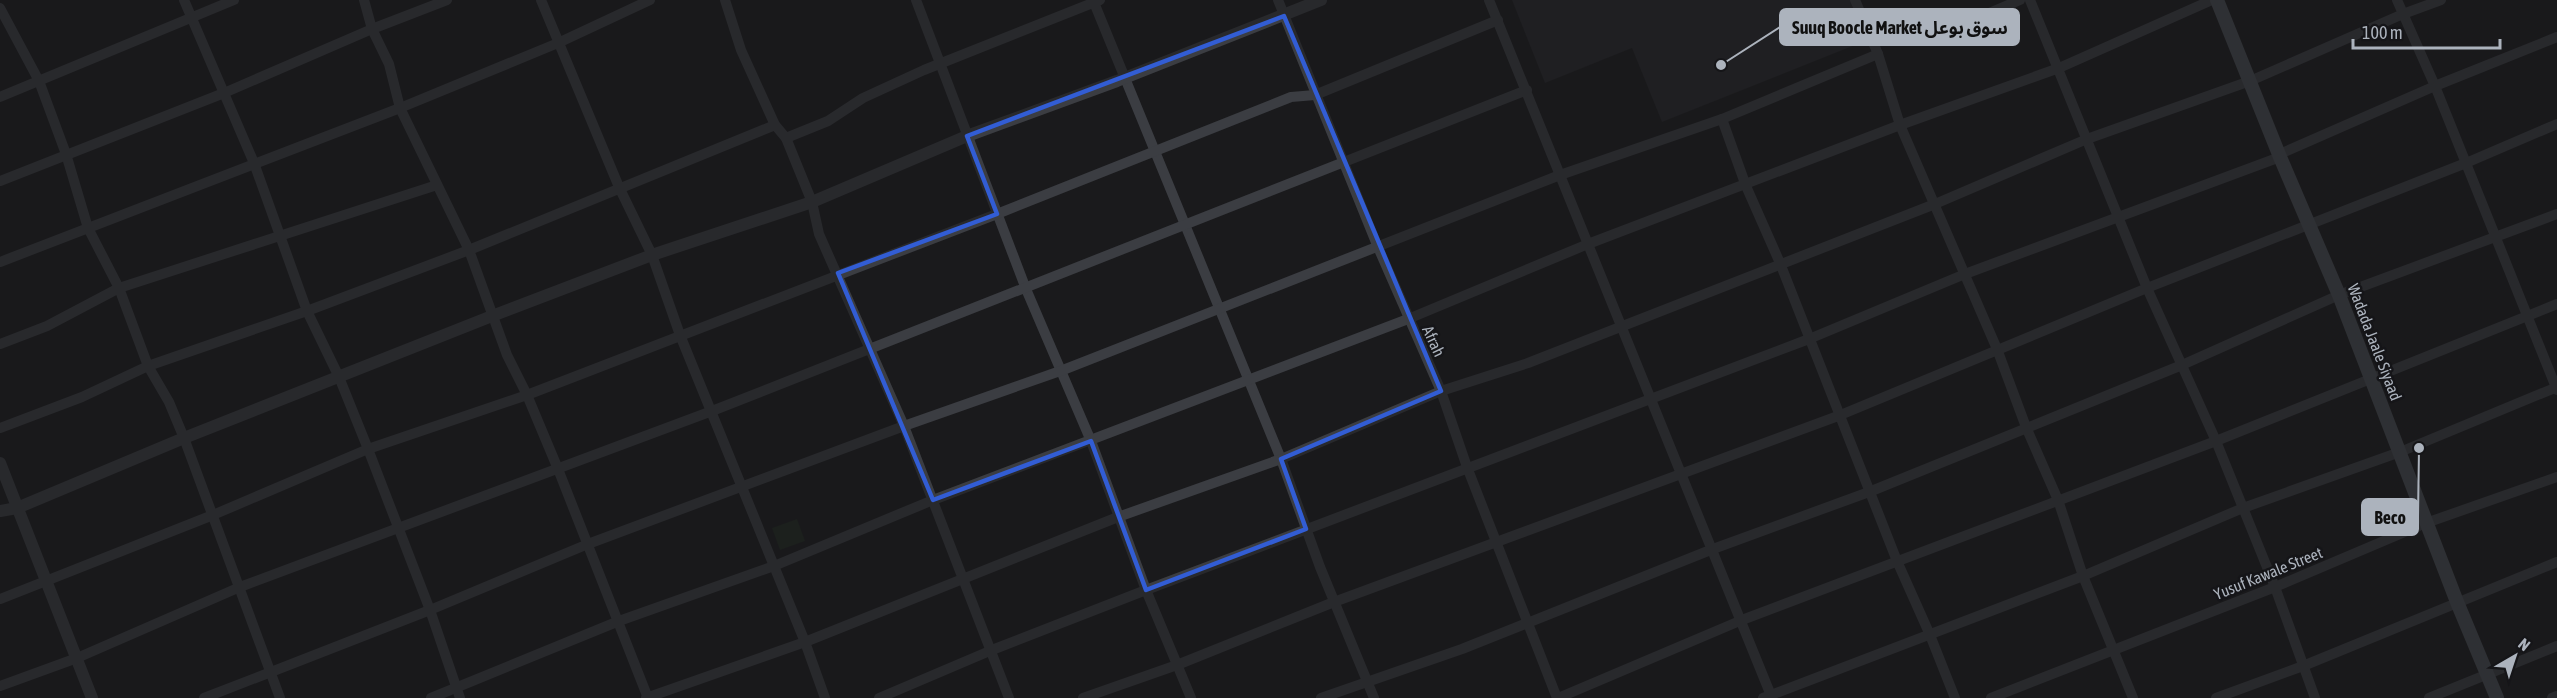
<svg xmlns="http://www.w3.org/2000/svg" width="2557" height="698" font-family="'Asap Condensed','Noto Sans Arabic',sans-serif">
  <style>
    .built { fill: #26262a }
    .green { fill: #1f281f }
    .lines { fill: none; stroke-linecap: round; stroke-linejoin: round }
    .minor { stroke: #3b3d42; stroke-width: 10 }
    .tertiary { stroke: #3b3d42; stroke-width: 12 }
    .secondary { stroke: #484c52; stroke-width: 14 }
    .marked { fill: none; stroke: #325dd4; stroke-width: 4.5; stroke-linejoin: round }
    .labels { text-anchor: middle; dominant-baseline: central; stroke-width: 5; stroke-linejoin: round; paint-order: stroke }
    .street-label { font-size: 16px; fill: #acb3bd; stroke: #151518 }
    .leader { fill: none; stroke: #acb3bd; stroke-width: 2 }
    .callout-dot { fill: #acb3bd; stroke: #151518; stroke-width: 2 }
    .callout { fill: #acb3bd; stroke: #acb3bd; stroke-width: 2 }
    .callout-label { font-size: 18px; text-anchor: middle; font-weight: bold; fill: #111 }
  </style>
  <rect width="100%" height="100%" fill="#1a1a1c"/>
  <polygon class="built" points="1512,0 1850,0 1865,41 1662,122 1632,48 1545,83"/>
  <polygon class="green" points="797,519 805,541 780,550 772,528"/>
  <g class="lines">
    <g class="minor">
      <polyline points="184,0 254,163 307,311 339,377 368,449 430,610 460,698"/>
      <polyline points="364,0 372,29 389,64 400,108 469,250 507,355 527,395 558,469 648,698"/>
      <polyline points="541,0 619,187 652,255 680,335 805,642 825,698"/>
      <polyline points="725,0 741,50 775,125 786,138 812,202 819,234 904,426 1009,698"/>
      <polyline points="916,0 1026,289 1091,441 1146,590 1191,698"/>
      <polyline points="1093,0 1281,459 1320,567 1374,698"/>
      <polyline points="1278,0 1377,245 1441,391 1467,467 1557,698"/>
      <polyline points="1489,0 1772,698"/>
      <polyline points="1855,0 1878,54 1900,125 1997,349 2026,427 2058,500 2083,576 2133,698"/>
      <polyline points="2030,0 2147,288 2216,441 2275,587 2315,698"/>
      <polyline points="2397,0 2435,86 2557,390"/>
      <polyline points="0,8 39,81 66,154 88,228 119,288 148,366 169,402 184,438 280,698"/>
      <polyline points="1949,30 2020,0"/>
      <polyline points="0,97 234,0"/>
      <polyline points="1722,119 1746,186 1780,263 1897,561 1930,635 1955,698"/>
      <polyline points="786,138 828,121 863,98 924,70 1100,0"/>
      <polyline points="0,181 224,93 372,29 447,0"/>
      <polyline points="0,262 400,108 558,43 650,0"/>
      <polyline points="0,344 47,326 119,288 437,185"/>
      <polyline points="0,428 82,397 148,366 307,311 469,250 775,125"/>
      <polyline points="0,599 213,515 368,449 527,395 997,214 1291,97 1315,95 1498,20"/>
      <polyline points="0,686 77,658 240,587 712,411 1527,90"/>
      <polyline points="204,698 430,610 588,544 904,426 1063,370 1560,175 1722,119 1878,54"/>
      <polyline points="431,698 619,621 774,566 933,500 1408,319 1588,244 1900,125 2059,68 2212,0"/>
      <polyline points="646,698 805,642 1118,517 1281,459 1441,391 1528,363 1935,204 2087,139 2250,81 2403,14 2441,0"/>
      <polyline points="879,698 992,650 1146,590 1809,339 1965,274 2280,157 2282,153 2435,86 2557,37"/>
      <polyline points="1083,698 1177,665 1334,602 1838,416 2147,288 2466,163 2557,124"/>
      <polyline points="1321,698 1462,649 1713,549 1869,492 2182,365 2339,295 2557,214"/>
      <polyline points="1558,698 1742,620 2216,441 2557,304"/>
      <polyline points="1763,698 2083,576 2243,508 2400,452 2557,387"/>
      <polyline points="1991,698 2275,587 2426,523 2557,477"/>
      <polyline points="2216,698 2303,666 2557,562"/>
      <polyline points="2429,698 2557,646"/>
      <polyline points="2552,698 2557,696"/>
    </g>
    <g class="tertiary">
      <polyline points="0,463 92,698"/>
      <polyline points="0,511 17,508 184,438 492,316 652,255 812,202 967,136 1117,81 1321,0"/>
    </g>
    <polyline class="secondary" points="2217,0 2280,157 2339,295 2457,602 2497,698"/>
  </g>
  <path d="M0 0H2557V698H0ZM1284 16 1441 391 1281 459 1306 529 1146 590 1091 441 933 500 838 273 997 214 967 136Z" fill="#1a1a1c" fill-opacity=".55" fill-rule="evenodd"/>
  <path class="marked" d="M1284 16 1441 391 1281 459 1306 529 1146 590 1091 441 933 500 838 273 997 214 967 136Z"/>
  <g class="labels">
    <g class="street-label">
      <text transform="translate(1434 341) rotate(65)">Afrah</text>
      <text transform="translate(2375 342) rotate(69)">Wadada Jaale Siyaad</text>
      <text transform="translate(2268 573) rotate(-22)">Yusuf Kawale Street</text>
    </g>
  </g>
  <path class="leader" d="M1721 65L1780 27M2419 448L2418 517"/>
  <g class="callout-dot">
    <circle cx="1721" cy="65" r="6"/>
    <circle cx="2419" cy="448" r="6"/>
  </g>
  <g class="callout">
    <rect x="1780" y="9" width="239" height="36" rx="6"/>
    <rect x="2362" y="499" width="56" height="36" rx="6"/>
  </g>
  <g class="callout-label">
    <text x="1900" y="34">Suuq Boocle Market سوق بوعل</text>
    <text x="2390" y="524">Beco</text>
  </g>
  <g transform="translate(2515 656) rotate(39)" stroke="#151518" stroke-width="4.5" paint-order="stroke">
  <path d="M0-4.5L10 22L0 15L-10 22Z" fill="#acb3bd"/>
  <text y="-9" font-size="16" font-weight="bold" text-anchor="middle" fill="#acb3bd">N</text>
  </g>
  <path d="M2353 39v9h147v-9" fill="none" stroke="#acb3bd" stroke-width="3"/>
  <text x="2362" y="39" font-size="18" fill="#acb3bd" stroke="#151518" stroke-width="4.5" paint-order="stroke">100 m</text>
</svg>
